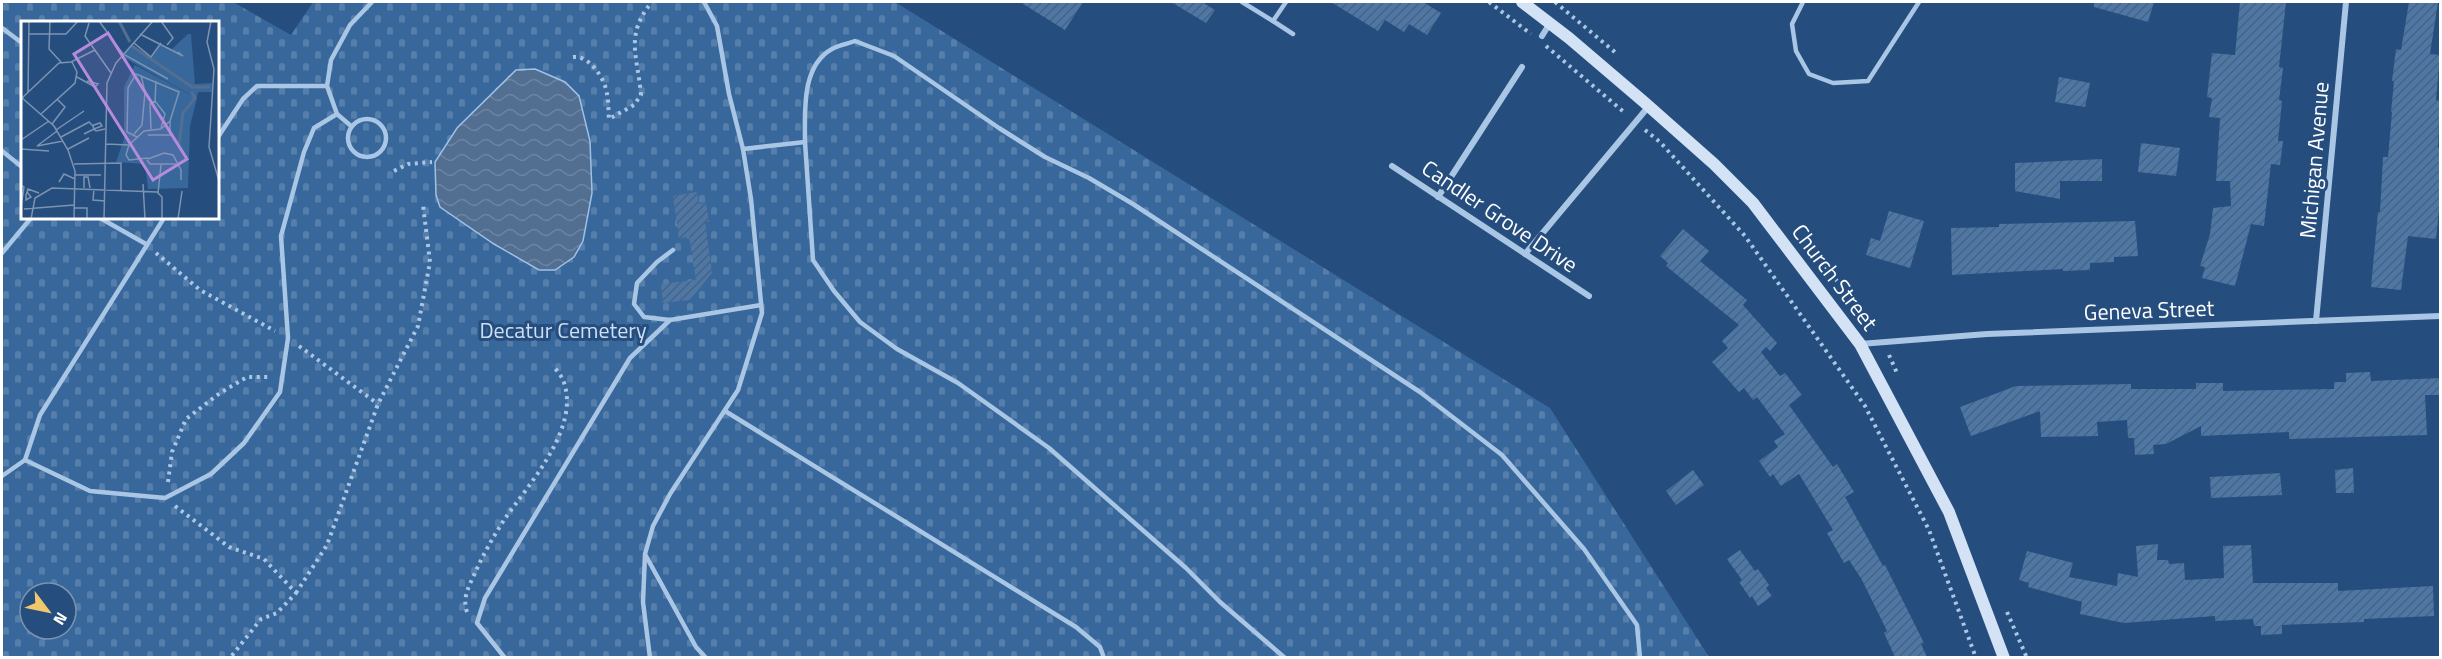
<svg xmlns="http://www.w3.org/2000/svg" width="2442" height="659" font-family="'Titillium Web',sans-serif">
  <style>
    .cemetery { fill: url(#cemetery-stones); fill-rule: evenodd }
    .water { fill: url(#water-waves); stroke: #9ec1e6; stroke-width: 1.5 }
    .building { fill: url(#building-hatch) }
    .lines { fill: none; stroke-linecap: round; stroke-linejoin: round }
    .path { stroke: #aac6e5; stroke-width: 4; stroke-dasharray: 3 4.5; stroke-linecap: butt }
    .lane { stroke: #aac6e5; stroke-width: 4.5 }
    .street { stroke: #aac6e5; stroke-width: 6 }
    .secondary { stroke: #d3e2f5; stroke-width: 12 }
    .labels { text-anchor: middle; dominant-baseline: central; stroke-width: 6; stroke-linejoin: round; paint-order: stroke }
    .street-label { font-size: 22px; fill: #fff; stroke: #254d7d }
    .park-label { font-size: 22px; fill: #cddff4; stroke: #254d7d }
    .inset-river { fill: none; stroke: #526e91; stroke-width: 3 }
    .inset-road { fill: none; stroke: #7c94b1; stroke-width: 1.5 }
    .view { fill: #b68bdc; fill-opacity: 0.15; stroke: #b68bdc; stroke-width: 3 }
    .inset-edge { fill: none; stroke: #fff; stroke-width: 3 }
  </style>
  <defs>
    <pattern id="cemetery-stones" width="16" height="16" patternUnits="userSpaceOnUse" patternTransform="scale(1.5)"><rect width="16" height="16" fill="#38679b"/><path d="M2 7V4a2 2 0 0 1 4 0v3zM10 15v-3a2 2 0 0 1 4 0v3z" fill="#567eaa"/></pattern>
    <pattern id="water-waves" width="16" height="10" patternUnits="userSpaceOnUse" patternTransform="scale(1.5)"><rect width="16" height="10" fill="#526e91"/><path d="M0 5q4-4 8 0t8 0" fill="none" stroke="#6c84a2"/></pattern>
    <pattern id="building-hatch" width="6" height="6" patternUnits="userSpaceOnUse" patternTransform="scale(1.5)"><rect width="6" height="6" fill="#4d77a6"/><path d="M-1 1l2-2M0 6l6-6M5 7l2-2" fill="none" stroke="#4c6279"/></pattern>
  </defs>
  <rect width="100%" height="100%" fill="#254d7d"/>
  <path class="cemetery" d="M2 2H233L291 35 313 2H895L1550 408 1709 657H2ZM22 22H218V218H22ZM30 593H66V629H30Z"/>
  <polygon class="water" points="535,69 565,82 579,96 590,141 592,193 583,241 574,257 555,270 539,270 494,244 440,207 436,195 435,162 457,128 516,70"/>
  <g class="building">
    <polygon points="1020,2 1083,2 1065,30"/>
    <polygon points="1171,2 1202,2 1215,10 1206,23"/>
    <polygon points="1331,2 1423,2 1441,13 1427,35 1409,24 1404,32 1385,20 1378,31"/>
    <polygon points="2094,2 2154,2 2148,22 2094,7"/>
    <polygon points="2240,2 2286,2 2279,67 2283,68 2279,100 2282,101 2278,141 2283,141 2280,165 2271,164 2264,226 2251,224 2235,286 2202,278 2205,267 2200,266 2210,234 2213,208 2231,206 2230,181 2216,181 2220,118 2209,117 2212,98 2207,97 2212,53 2235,55"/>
    <polygon points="2409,2 2438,2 2430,54 2440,55 2436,100 2440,101 2438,148 2440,148 2440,200 2436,239 2408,236 2401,290 2371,287 2378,212 2380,212 2383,157 2388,157 2392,112 2391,112 2394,81 2392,81 2396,49 2401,50"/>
    <polygon points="2059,77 2090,83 2085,107 2055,102"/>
    <polygon points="2141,143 2180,148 2176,176 2138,172"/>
    <polygon points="2102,159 2102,181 2060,181 2060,199 2015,191 2015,163"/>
    <polygon points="697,192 699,204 706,203 709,222 705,222 712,273 690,300 663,303 661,284 696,280 689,236 679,239 673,196"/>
    <polygon points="1889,211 1924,221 1910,268 1866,255 1871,238 1880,241"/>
    <polygon points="2135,221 2138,256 2114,257 2114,262 2090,263 2090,270 2063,271 2063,269 1952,275 1951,228 1999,227 1999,224"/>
    <polygon points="1683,229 1709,251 1700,261 1747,300 1743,305 1777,343 1770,351 1766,347 1761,352 1780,376 1785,373 1802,395 1789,405 1833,467 1837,464 1854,492 1845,497 1883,566 1885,565 1924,643 1921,644 1927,657 1895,657 1884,633 1887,631 1862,580 1849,560 1844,563 1827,533 1833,530 1799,474 1781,486 1773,474 1770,477 1759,461 1778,447 1774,441 1785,434 1757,397 1753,400 1744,388 1739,392 1712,362 1728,348 1722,341 1739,325 1666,266 1668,263 1660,256"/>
    <polygon points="2370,372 2371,381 2440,378 2440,395 2425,395 2427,435 2289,439 2289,432 2201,436 2201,426 2166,444 2153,445 2154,454 2135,455 2134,438 2128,438 2127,420 2097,422 2098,436 2041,437 2040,411 1971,436 1960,407 2016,386 2131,384 2131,389 2196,389 2196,383 2223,383 2223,391 2334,389 2334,382 2346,382 2346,373"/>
    <polygon points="2353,468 2354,493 2336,493 2335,470"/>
    <polygon points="1693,470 1704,485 1676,505 1666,491"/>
    <polygon points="2280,473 2282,495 2211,498 2210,477"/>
    <polygon points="2158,544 2157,560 2168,560 2169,564 2184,563 2185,580 2224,578 2223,546 2251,545 2253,583 2338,583 2338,591 2433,586 2434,616 2364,619 2364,622 2282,625 2282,634 2261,635 2261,626 2254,626 2253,619 2215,621 2215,616 2124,623 2080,614 2082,602 2028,587 2029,583 2019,580 2027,551 2073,563 2069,577 2117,586 2118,573 2138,577 2136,546"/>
    <polygon points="1740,550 1755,571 1758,569 1769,585 1766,588 1772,596 1758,606 1752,596 1750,598 1739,582 1742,580 1727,559"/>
  </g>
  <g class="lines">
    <g class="path">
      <polyline points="1489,2 1531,34"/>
      <polyline points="1555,2 1616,53"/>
      <polyline points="1546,46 1625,113"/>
      <path d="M573 57C589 55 605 78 607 94 609 102 608 111 609 119L634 105 641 95C638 57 624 35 652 2"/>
      <polyline points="1645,130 1660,142 1745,236 1865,406 1929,530 1976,658"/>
      <polyline points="394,171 408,164 432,162"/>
      <polyline points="156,253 200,290 275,331"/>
      <polyline points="1821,261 1876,330"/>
      <polyline points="299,346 378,404"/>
      <polyline points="1889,355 1897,373"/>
      <polyline points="168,482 172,452 186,419 220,393 247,377 270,377"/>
      <polyline points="175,506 229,547 264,559 296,593 277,613 261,619 230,658"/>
      <polyline points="296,593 327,545 378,404 418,326 430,262 423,205"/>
      <path d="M467 612C462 598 469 586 475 573 483 555 493 537 504 520 528 485 582 427 563 380 561 375 556 370 553 365"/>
      <polyline points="2007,612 2027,658"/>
    </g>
    <g class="lane">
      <polyline points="1242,2 1273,21 1286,2"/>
      <polyline points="1803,2 1792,24 1796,51 1809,74 1833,83 1868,81 1919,2"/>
      <polyline points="1273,21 1293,34"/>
      <polyline points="2,28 22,43"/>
      <circle cx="367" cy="138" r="19"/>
      <polyline points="351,126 337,114 327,86 331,60 350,25 372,2"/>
      <polyline points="218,137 243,99 257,86 327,86"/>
      <polyline points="805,142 813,260 834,291 860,322 897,349 958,383 1049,448 1186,568 1220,602 1285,658"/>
      <path d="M743 149 805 142C805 112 801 66 832 49 839 45 847 44 855 41L894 56 999 128 1045 157 1089 178 1133 204 1420 392 1502 455 1584 549 1637 625 1640 658"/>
      <polyline points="2,151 22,167"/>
      <polyline points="100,218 146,244"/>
      <polyline points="673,250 657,262 637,283 634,304 644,317 670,320 761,305"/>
      <polyline points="2,253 31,218"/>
      <polyline points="725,411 1076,627 1100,647 1104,658"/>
      <polyline points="25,460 40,415 164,218"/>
      <polyline points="2,476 25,460 90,491 165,498 211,474 244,443 280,392 288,338 281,236 304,152 314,128 337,114"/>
      <polyline points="646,556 696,647 706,658"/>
      <polyline points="505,658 477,623 485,598 630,358 670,320"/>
      <polyline points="650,658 643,602 645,554 653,526 670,494 738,390 762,313 751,199 743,149 729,94 717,26 704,2"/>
    </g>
    <g class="street">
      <polyline points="1542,36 1550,23"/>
      <polyline points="1392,166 1589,296"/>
      <polyline points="1438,197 1522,67"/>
      <polyline points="1525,254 1649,106"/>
      <polyline points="2316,321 2346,2"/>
      <polyline points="1860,344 1987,334 2440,316"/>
    </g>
    <polyline class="secondary" points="1522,2 1569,38 1644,102 1714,164 1753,203 1860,344 1949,512 2004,658"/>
  </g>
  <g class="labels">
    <g class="street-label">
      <text transform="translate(2314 160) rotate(-85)">Michigan Avenue</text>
      <text transform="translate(1500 216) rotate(34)">Candler Grove Drive</text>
      <text transform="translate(1835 277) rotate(53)">Church Street</text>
      <text transform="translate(2149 310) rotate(-2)">Geneva Street</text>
    </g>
    <g class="park-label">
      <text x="563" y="330">Decatur Cemetery</text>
    </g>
  </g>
  <g transform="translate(21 21)">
    <rect width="198" height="198" fill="#254d7d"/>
    <path d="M114 44 176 77 169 105 167 167 127 168 124 143 95 141 103 118V66Z" fill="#38679b"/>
    <path d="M167 13H170L174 63 191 62V71H177L176 77 100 35 111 24 130 37 139 23 151 28Z" fill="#38679b"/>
    <path class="inset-river" d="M98 0 109 21M111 25 171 66H189M158 123 162 92 174 77 170 71"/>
    <path class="inset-road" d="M29 0 28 28 40 41M78 0 102 33 147 58M140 0 152 17 146 24M190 0 186 21 193 48 188 126 198 160M68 2 64 15 90 52M8 13H45L57 0M119 13 162 35 157 31M113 22 130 36 140 22M56 56 74 66 77 63 66 60M7 71 8 0M0 76 33 105 47 129 54 150 53 198M1 77 38 42 50 41 74 29M134 80 144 93 140 107M20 93 54 62 56 51 51 41M31 103 44 86 36 78M130 108 129 83 134 80 135 60M35 109 63 90M36 110 16 125 42 120M63 113 73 108 81 105 79 102 73 104 72 105 73 108 75 110 84 108M113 113 121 104 124 71 120 54M127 114H149V100M40 116 68 101 72 105M116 116 106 111 107 67 115 53 158 71 149 100 140 108 123 110 108 124 105 134 108 139 127 137M0 119 28 100M85 123 108 124M0 128 28 130M47 128 68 117M127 138 143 132 152 134 160 149V159M126 139 129 143H155M53 143 100 142V170M54 154H80M38 161 43 153 54 158M122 163 124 198M0 164 3 166 0 186M63 167V156H67L69 167M73 168 72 179 84 180M6 171 10 176 5 179V174L7 168 18 172M137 172 140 144M53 187H66V198M3 188 53 184M10 198 14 177 31 167 136 171 141 176V198M83 198 86 62 95 42 132 0M157 198 161 170"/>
    <path class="view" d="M87 12 166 138 132 159 53 33Z"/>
    <rect width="198" height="198" class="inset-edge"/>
  </g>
  <rect width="2442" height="659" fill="none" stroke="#ffffff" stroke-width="6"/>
  <g transform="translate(48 611) rotate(122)"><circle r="28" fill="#254d7d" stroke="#7c94b1" stroke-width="1.5"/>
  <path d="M0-4.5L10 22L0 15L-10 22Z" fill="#efc86e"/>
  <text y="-9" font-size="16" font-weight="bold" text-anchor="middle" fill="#ffffff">N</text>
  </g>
</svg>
